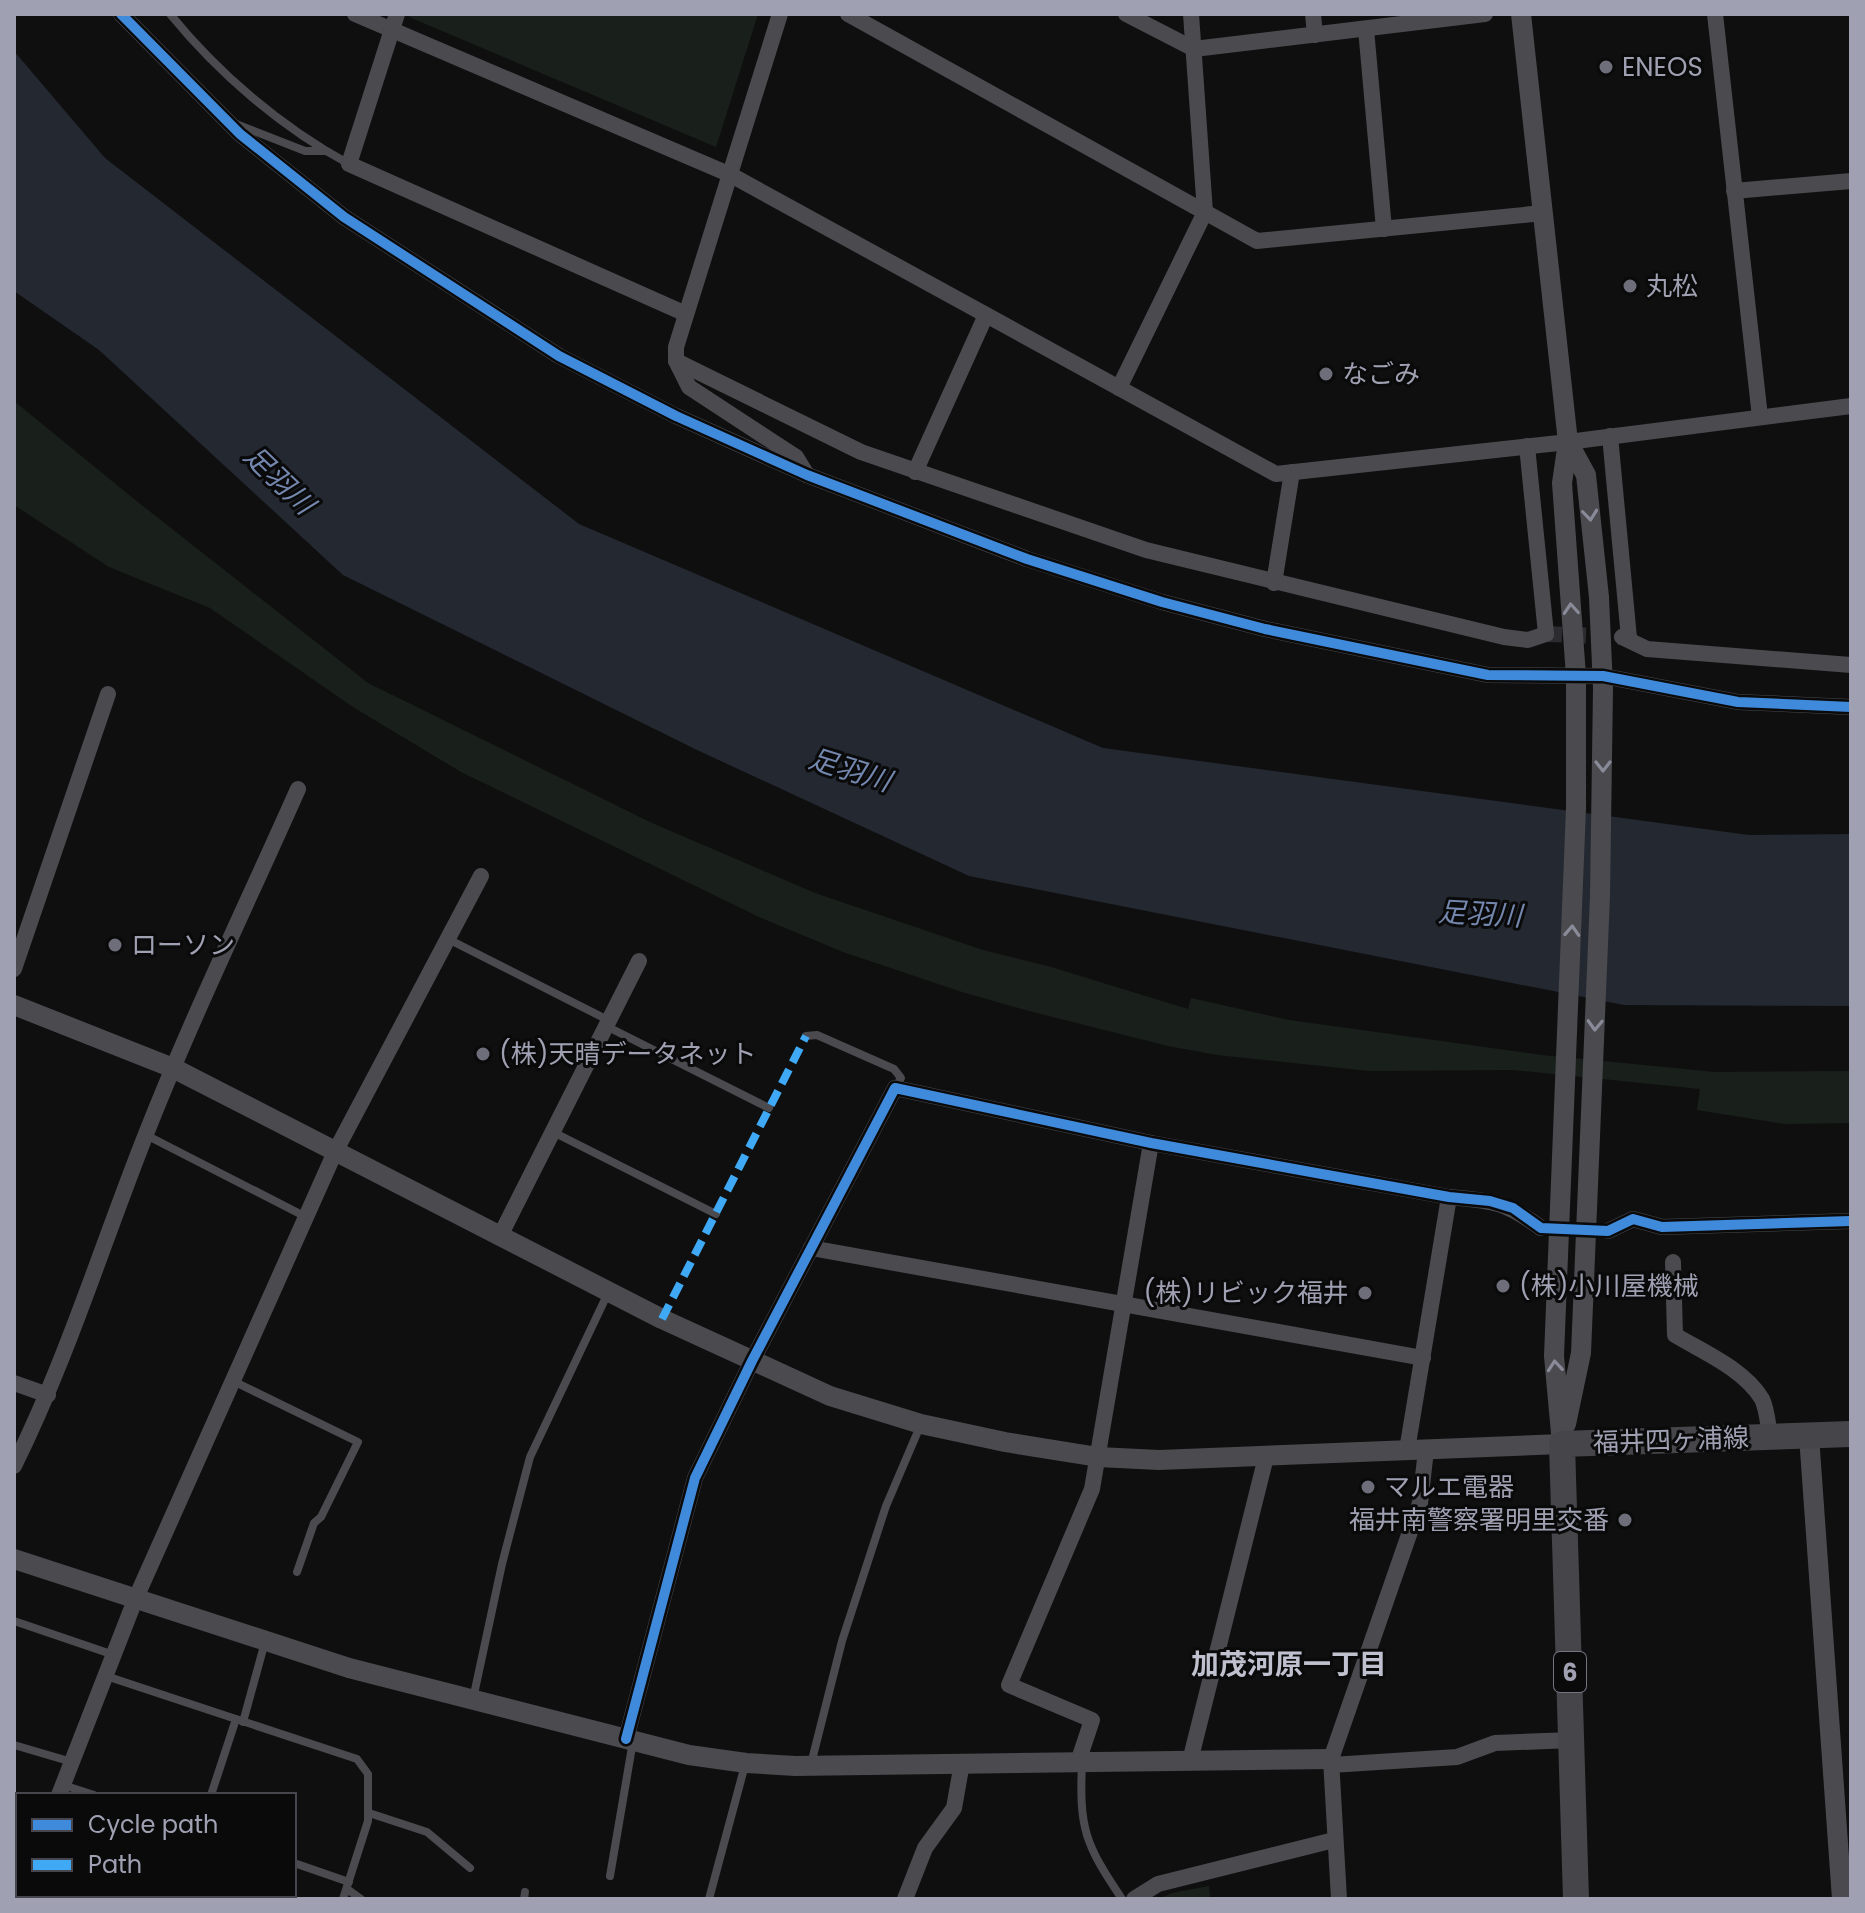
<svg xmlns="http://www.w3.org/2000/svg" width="1865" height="1913" font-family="Poppins,'Noto Sans JP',sans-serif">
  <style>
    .green { fill: #19201b }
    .water { fill: #232831 }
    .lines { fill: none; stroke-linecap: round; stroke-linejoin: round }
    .minor-tunnel { stroke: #2c2c30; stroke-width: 16; stroke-dasharray: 16 8; stroke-linecap: butt }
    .service { stroke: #4a4a4f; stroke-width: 8 }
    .minor { stroke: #4a4a4f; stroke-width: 16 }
    .tertiary { stroke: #4a4a4f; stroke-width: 20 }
    .primary { stroke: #46464a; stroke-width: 26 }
    .quiet { stroke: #3fa9f5; stroke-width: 8; stroke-dasharray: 16 8; stroke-linecap: butt }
    .cycleway-casing { stroke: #0a0a0b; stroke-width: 15 }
    .cycleway { stroke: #408adc; stroke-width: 10 }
    .oneway { stroke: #8a8b99 }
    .poi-dot { fill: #6d6e79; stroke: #0a0a0b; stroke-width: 3 }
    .labels { text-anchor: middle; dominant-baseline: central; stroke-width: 6; stroke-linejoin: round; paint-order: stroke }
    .shield { fill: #0a0a0b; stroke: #727480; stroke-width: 2 }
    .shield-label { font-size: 24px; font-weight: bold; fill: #9fa1b2 }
    .poi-label { font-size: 26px; fill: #9fa1b2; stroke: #0a0a0b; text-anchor: start }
    .street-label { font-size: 26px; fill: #9fa1b2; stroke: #0a0a0b }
    .water-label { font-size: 28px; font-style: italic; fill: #7487ae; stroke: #0a0a0b }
    .neighbourhood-label { font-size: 28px; font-weight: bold; fill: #c0c1ce; stroke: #0a0a0b }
  </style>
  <rect width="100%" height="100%" fill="#0f0f10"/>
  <g class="green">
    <polygon points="410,14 758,14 716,147 409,17"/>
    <polygon points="14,401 134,499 368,683 652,823 815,893 983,950 1051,967 1188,1009 1191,998 1289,1020 1542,1055 1715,1072 1851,1071 1851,1123 1784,1124 1697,1110 1700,1089 1513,1070 1369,1071 1217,1055 1168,1046 1029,1011 962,992 843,952 759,917 461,772 353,707 210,608 109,567 14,505"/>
    <polygon points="1209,1886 1210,1899 1159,1899 1172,1893"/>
  </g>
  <polygon class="water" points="14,51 105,158 579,524 1103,748 1749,835 1851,834 1851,1006 1624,1005 969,876 697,750 343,575 99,350 14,291"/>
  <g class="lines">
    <polyline class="minor-tunnel" points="1546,634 1622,637"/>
    <g class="service">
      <path d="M170 14C219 74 281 127 349 164"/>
      <polyline points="236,124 305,151 325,151"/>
      <polyline points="448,939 608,1020"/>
      <polyline points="606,1026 769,1108"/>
      <polyline points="806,1036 817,1035 894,1069 901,1078 895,1088"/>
      <polyline points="553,1132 716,1214"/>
      <polyline points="146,1135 306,1217"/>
      <polyline points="233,1381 358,1442 321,1517 314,1523 297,1572"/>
      <polyline points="14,1621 114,1655"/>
      <polyline points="106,1676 357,1759 368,1774 368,1821 343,1899"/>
      <polyline points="473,1699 502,1564 530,1457 608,1293"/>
      <polyline points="243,1722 265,1642"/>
      <polyline points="14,1745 72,1762"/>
      <path d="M1082 1763C1079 1829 1085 1844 1122 1899"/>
      <polyline points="811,1764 842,1641 886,1506 921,1424"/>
      <polyline points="63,1785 94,1795"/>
      <polyline points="211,1795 236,1719"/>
      <polyline points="369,1813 427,1832 470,1868"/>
      <polyline points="294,1863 349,1882"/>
      <polyline points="610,1876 633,1741"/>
      <polyline points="347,1889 361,1899"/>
      <polyline points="92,1895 96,1899"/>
      <polyline points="176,1899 177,1895"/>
      <polyline points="524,1899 525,1892"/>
      <polyline points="709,1899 745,1765"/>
    </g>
    <g class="minor">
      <polyline points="121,14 240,134 344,217 559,356 676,416 807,475 1027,559 1162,602 1265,629 1488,675 1603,676 1738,702 1851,707"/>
      <polyline points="355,14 731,175 1276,474 1568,442 1851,406"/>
      <polyline points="397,14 349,164 686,314"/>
      <polyline points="780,14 676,347 676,361 689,387 796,457 807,475"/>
      <polyline points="848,14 1257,241 1543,213"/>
      <polyline points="1126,14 1194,49 1485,14"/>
      <polyline points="1313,14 1315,35"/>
      <polyline points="1715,14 1760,417"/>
      <polyline points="1366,29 1384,229"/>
      <polyline points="1734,191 1851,181"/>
      <polyline points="676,361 861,452 1146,550 1504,637 1528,640 1546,634 1527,446"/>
      <polyline points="1119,388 1205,212 1191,14"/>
      <polyline points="1610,436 1629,638"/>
      <polyline points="915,472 986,315"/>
      <polyline points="1274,583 1292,472"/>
      <polyline points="1622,637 1647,649 1851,665"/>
      <polyline points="14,969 108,694"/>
      <polyline points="1608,1231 1633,1219 1662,1227 1851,1221"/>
      <polyline points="500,1236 639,961"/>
      <polyline points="811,1248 1423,1358"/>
      <path d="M1673 1262 1675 1335C1703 1352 1744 1369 1762 1399 1767 1409 1768 1425 1770 1436"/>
      <polyline points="14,1383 48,1395"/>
      <polyline points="1407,1450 1449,1197"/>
      <path d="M14 1466C67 1359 102 1245 146 1134 192 1017 247 904 298 789"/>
      <path d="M626 1739 695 1478 752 1361 895 1088 1151 1143 1449 1197C1494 1201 1504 1201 1541 1228"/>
      <polyline points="1190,1761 1266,1457"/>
      <polyline points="1078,1762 1092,1720 1009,1685 1092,1489 1151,1143"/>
      <polyline points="1331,1765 1457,1757 1495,1743 1572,1740"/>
      <polyline points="59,1795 135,1600 335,1152 481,876"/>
      <polyline points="14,1859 18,1858"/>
      <polyline points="19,1899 20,1895"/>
      <polyline points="905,1899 925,1848 954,1808 962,1763"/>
      <polyline points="1134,1899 1158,1884 1334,1840"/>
      <polyline points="1339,1899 1331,1759 1420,1503 1426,1450"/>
    </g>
    <g class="tertiary">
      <polyline points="1521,14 1568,442 1562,483 1576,676 1576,808 1554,1356 1562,1444"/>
      <polyline points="14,1005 173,1068 662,1319 830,1396 921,1424 1005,1442 1098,1457 1159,1460 1562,1444"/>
      <polyline points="1566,1424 1581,1353 1600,896 1603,688 1599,597 1586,475 1568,442"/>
      <polyline points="1809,1436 1842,1899"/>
      <polyline points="14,1559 349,1668 689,1755 746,1763 795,1766 1331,1759"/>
    </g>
    <polyline class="primary" points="1576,1899 1562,1444 1851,1434"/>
    <polyline class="quiet" points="662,1319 806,1036"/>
    <g class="cycleway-casing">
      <g id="cycleway">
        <polyline points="121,14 240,134 344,217 559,356 676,416 807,475 1027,559 1162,602 1265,629 1488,675 1603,676 1738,702 1851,707"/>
        <polyline points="626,1739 695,1478 752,1361 895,1088 1151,1143 1449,1197 1490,1201 1513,1208 1541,1228 1608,1231 1633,1219 1662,1227 1851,1221"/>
      </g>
    </g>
    <use href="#cycleway" class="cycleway"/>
  </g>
  <defs><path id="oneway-chevron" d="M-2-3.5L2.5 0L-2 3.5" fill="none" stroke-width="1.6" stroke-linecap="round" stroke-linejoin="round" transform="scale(2)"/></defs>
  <g class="oneway">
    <use href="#oneway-chevron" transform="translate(1590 515) rotate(84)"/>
    <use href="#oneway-chevron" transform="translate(1571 609) rotate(-94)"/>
    <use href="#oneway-chevron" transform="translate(1603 766) rotate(90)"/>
    <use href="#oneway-chevron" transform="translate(1572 931) rotate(-87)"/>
    <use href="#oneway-chevron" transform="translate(1595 1025) rotate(92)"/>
    <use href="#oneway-chevron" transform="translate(1555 1366) rotate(-95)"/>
  </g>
  <g class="poi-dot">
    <circle cx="1606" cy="67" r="8"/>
    <circle cx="1630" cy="286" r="8"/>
    <circle cx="1326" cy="374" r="8"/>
    <circle cx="115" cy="945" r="8"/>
    <circle cx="483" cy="1054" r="8"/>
    <circle cx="1503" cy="1286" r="8"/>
    <circle cx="1365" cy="1293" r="8"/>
    <circle cx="1368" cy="1487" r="8"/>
    <circle cx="1625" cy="1520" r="8"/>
  </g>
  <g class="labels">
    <rect class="shield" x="1554" y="1652" width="32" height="40" rx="6"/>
    <g class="shield-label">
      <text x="1570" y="1672">6</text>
    </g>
    <g class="poi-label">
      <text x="1622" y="67">ENEOS</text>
      <text x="1646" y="286">丸松</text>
      <text x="1342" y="374">なごみ</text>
      <text x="131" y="945">ローソン</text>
      <text x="499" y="1054">(株)天晴データネット</text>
      <text x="1519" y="1286">(株)小川屋機械</text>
      <text x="1349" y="1293" text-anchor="end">(株)リビック福井</text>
      <text x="1384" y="1487">マルエ電器</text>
      <text x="1609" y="1520" text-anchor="end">福井南警察署明里交番</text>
    </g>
    <g class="street-label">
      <text transform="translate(1671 1440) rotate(-2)">福井四ヶ浦線</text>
    </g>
    <g class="water-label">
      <text transform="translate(279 480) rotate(44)">足羽川</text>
      <text transform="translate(850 770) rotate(17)">足羽川</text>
      <text transform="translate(1480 914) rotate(3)">足羽川</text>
    </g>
    <g class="neighbourhood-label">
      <text x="1289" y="1664">加茂河原一丁目</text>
    </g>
  </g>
  <rect width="1865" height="1913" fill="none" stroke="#9fa1b2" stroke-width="32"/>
  <rect x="16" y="1793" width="280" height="104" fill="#0a0a0b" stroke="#46464e" stroke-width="2"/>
  <rect x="32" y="1819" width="40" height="12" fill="#408adc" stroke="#46464e" stroke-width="2"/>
  <text x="88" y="1833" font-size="24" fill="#9fa1b2">Cycle path</text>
  <rect x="32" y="1859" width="40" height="12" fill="#3fa9f5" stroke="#46464e" stroke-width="2"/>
  <text x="88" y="1873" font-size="24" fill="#9fa1b2">Path</text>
</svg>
